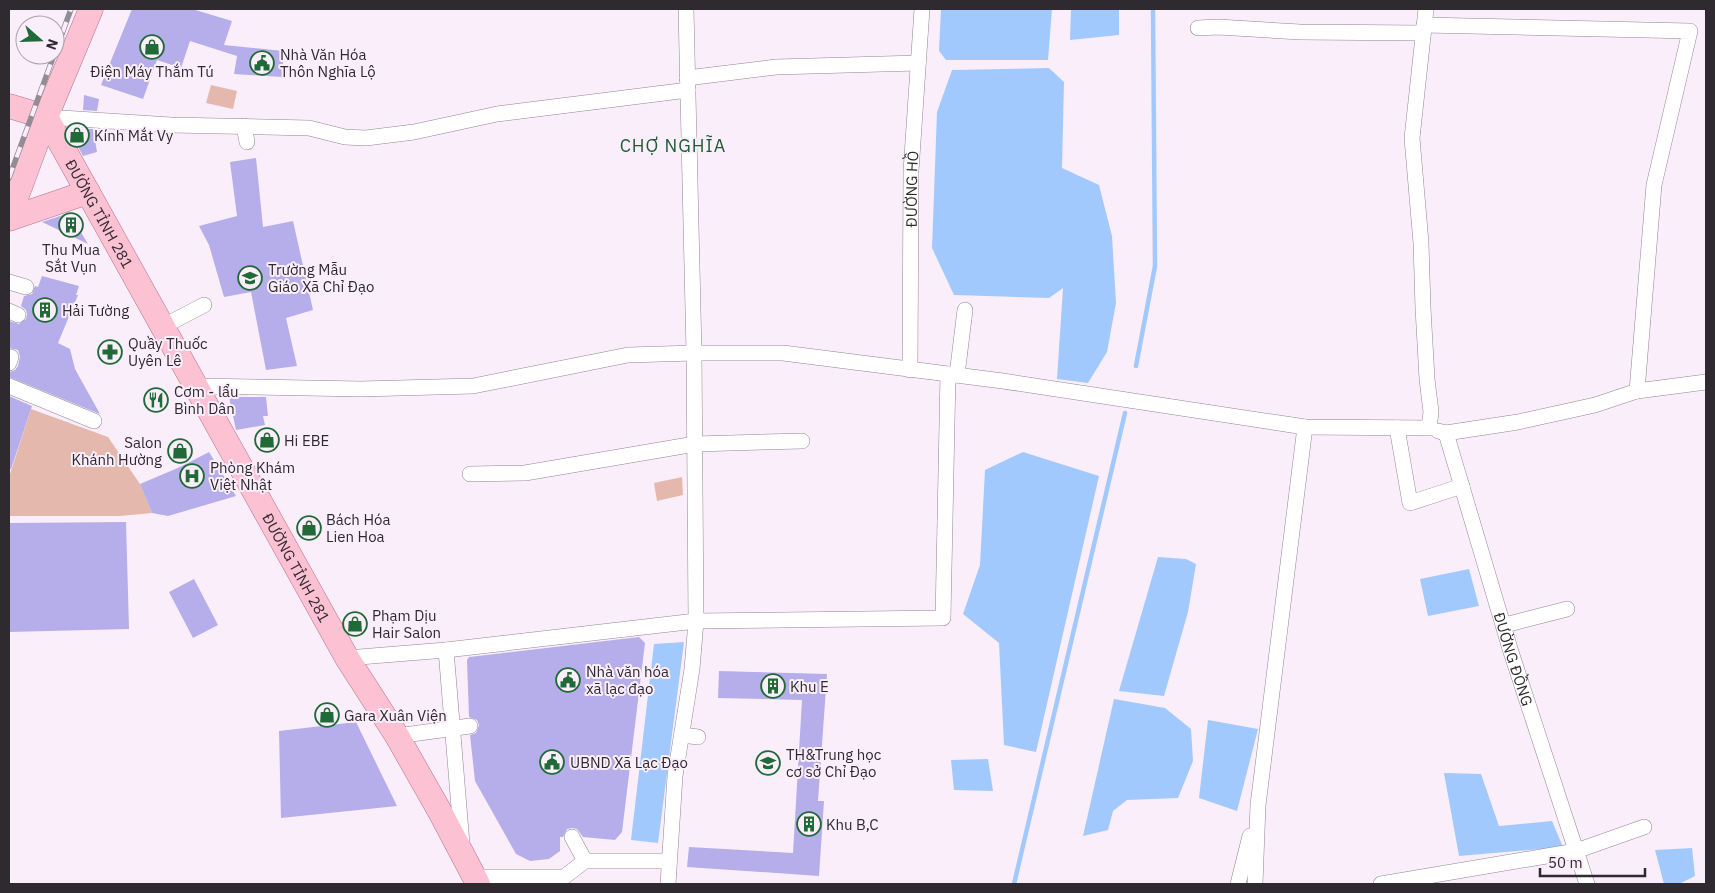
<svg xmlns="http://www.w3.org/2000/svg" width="1715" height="893" font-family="'IBM Plex Sans',sans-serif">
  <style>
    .green { fill: #e4b8ad }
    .water { fill: #a1c9fe }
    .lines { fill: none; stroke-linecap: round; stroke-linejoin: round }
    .stream { stroke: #a1c9fe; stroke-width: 4.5 }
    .building { fill: #b5aeea }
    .minor-casing { stroke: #918692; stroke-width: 16 }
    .primary-casing { stroke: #b47187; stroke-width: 25 }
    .minor { stroke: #fff; stroke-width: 15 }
    .primary { stroke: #fdc1d4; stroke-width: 24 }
    .rail-casing { stroke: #948b94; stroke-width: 5.5 }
    .rail { stroke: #fbeefb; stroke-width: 4; stroke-dasharray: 11; stroke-linecap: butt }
    .labels { text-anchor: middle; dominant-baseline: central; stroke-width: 4; stroke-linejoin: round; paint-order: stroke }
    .poi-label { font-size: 15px; fill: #2f2a2f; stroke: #fbeefb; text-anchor: start }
    .street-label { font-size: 15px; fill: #2f2a2f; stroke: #fbeefb }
    .quarter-label { font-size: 18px; letter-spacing: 1px; fill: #1b5e31; stroke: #fbeefb }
  </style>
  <rect width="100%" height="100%" fill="#fbeefb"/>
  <g class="green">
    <polygon points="211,85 237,91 233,109 206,103"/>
    <polygon points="31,409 108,437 140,484 152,513 120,516 9,516 9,477"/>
    <polygon points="682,477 683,495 657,501 654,483"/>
  </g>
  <g class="water">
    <polygon points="941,9 1052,9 1048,60 946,60 939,51"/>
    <polygon points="1071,9 1119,9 1119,35 1070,40"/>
    <polygon points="1049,68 1064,82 1062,168 1099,185 1112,236 1116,303 1107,352 1088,383 1057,379 1063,288 1049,298 954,295 932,248 937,112 952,70"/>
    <polygon points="1023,452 1099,476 1036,752 1004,745 999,643 963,614 980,565 985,470"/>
    <polygon points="1158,557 1186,559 1196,564 1188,612 1164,696 1119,691"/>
    <polygon points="1469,569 1479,606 1428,616 1420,579"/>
    <polygon points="684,642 658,843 631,840 654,644"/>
    <polygon points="1114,699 1165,708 1191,729 1193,761 1178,798 1127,800 1113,811 1108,830 1083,836"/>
    <polygon points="1208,720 1258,729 1237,811 1199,798"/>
    <polygon points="988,759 993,791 954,790 951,760"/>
    <polygon points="1444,773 1481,774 1499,826 1552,821 1563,847 1459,856"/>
    <polygon points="1692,848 1695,876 1679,884 1664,884 1655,850"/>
  </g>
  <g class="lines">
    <g class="stream">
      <polyline points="1136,366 1155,266 1153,9"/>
      <polyline points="1014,884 1125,413"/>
    </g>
  </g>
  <g class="building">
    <polygon points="132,9 192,9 232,21 224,45 284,51 282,77 234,74 237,56 190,41 181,68 157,60 143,99 101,85"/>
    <polygon points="84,95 99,99 97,111 83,110"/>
    <polygon points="73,128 93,129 97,152 83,156 74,139"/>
    <polygon points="256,158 263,227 293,221 313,310 286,318 297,366 266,370 251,292 224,297 209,245 199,226 237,216 230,162"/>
    <polygon points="69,213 73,219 88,244 42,222"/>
    <polygon points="42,276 79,286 76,295 78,295 58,343 70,349 75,369 100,414 9,377 10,372 15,370 18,366 20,356 18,350 9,348 9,321 19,324 26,319 27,314 26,310 21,306 24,296 32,294 35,286 38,287"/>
    <polygon points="9,396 32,406 11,469 9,469"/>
    <polygon points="229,397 266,397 268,416 263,416 265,425 236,430"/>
    <polygon points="209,452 236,496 168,516 152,513 140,484 180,467"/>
    <polygon points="126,522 129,629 9,632 9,523"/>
    <polygon points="194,579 218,625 193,638 169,592"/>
    <polygon points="639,637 645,643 622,832 615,840 583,837 577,829 572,828 567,829 563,837 560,837 560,851 549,859 530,861 516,854 475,781 470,735 476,733 479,725 477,720 469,717 467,660 469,657"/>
    <polygon points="719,671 827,674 818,801 824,801 819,876 687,867 689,847 793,853 802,700 718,698"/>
    <polygon points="356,722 397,806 281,818 279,731"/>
  </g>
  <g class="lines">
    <g class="minor-casing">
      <g id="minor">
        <polyline points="1424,25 1690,31 1654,185 1637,391"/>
        <polyline points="1198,28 1218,27 1300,32 1422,33"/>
        <polyline points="687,78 776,67 918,63"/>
        <polyline points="46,117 171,125 309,128 345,137 366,138 414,132 497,114 688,90"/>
        <polyline points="244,126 247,142"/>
        <polyline points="9,282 26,287"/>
        <polyline points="9,311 18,315"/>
        <polyline points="162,327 204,305"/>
        <polyline points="9,363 11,357"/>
        <path id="s1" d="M910 370 911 171 922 9"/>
        <polyline points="957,375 965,310"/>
        <polyline points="9,386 94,421"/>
        <polyline points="195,386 361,389 473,386 628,355 694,353 783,353 1003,381 1305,427 1429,428 1431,412 1427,379 1423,308 1421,243 1412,138 1426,9"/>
        <polyline points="1397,428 1410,503 1462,486"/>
        <polyline points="1438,431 1446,433 1518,422 1595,405 1637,391 1706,382"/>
        <path id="s2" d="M1446 433 1511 652 1587 884"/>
        <polyline points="470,474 525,473 695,444 802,441"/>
        <polyline points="1505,625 1567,609"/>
        <polyline points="446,650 462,844"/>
        <polyline points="347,658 446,650 696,621 943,618 948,374"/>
        <polyline points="682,735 698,737"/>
        <polyline points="397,736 470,726"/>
        <polyline points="572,837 585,861"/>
        <polyline points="474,877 564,877 585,861 669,861"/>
        <polyline points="668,884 675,776 692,669 696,621 694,353 686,9"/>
        <polyline points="1238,884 1250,836"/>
        <polyline points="1255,884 1258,805 1305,427"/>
        <polyline points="1381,884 1576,851 1644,827"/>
      </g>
    </g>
    <g class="primary-casing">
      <g id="primary">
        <path id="s3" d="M9 106 46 117 347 658 397 736 439 810 478 884"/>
        <polyline points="9,217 46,117 91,9"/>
        <polyline points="9,219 88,192"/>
      </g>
    </g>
    <use href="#minor" class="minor"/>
    <use href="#primary" class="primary"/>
    <g class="rail-casing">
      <g id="rail">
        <polyline points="55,53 71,9"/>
        <polyline points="9,178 54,55"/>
      </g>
    </g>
    <use href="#rail" class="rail"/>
  </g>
  <defs>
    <g id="shop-ring" transform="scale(1.25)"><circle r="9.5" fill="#fbeefb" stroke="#206a38" stroke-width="1.5"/><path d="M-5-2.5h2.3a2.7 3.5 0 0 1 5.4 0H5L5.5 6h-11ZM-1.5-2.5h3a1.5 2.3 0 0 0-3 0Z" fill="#206a38"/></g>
    <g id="civic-ring" transform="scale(1.25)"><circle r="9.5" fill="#fbeefb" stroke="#206a38" stroke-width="1.5"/><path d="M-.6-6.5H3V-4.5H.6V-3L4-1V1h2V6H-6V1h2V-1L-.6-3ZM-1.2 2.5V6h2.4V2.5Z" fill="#206a38"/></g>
    <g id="building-ring" transform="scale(1.25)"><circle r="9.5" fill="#fbeefb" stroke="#206a38" stroke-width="1.5"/><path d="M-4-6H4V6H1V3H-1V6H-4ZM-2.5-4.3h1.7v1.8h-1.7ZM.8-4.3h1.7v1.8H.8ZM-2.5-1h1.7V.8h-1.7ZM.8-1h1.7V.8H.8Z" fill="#206a38"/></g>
    <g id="school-ring" transform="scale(1.25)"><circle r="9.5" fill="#fbeefb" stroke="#206a38" stroke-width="1.5"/><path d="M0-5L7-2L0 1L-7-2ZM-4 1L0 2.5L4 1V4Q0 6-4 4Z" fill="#206a38"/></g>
    <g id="pharmacy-ring" transform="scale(1.25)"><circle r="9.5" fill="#fbeefb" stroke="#206a38" stroke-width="1.5"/><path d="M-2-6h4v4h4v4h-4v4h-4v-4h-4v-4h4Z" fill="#206a38"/></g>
    <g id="restaurant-ring" transform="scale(1.25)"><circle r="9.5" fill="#fbeefb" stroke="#206a38" stroke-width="1.5"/><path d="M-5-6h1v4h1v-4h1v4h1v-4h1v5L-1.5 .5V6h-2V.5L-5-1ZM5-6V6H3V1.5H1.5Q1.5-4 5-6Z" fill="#206a38"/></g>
    <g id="hospital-ring" transform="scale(1.25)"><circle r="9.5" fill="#fbeefb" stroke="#206a38" stroke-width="1.5"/><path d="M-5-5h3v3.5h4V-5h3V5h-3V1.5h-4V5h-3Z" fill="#206a38"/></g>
  </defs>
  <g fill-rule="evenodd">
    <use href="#shop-ring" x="152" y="47"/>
    <use href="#civic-ring" x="262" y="63"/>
    <use href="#shop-ring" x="77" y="135"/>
    <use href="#building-ring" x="71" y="225"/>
    <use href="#school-ring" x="250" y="278"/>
    <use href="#building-ring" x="45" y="310"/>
    <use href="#pharmacy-ring" x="110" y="352"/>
    <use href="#restaurant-ring" x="156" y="400"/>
    <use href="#shop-ring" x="267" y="440"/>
    <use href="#shop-ring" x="180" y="451"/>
    <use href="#hospital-ring" x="192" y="476"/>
    <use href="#shop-ring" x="309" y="528"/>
    <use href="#shop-ring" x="355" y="624"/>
    <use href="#civic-ring" x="568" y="680"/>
    <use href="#building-ring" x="773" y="686"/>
    <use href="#shop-ring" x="327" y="715"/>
    <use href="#civic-ring" x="552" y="762"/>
    <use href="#school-ring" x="768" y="763"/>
    <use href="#building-ring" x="809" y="824"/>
  </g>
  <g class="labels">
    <g class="poi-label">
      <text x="280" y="54">Nhà Văn Hóa<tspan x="280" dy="17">Thôn Nghĩa Lộ</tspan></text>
      <text x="152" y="71" text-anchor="middle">Điện Máy Thắm Tú</text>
      <text x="94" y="135">Kính Mắt Vy</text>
      <text x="71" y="249" text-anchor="middle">Thu Mua<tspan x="71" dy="17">Sắt Vụn</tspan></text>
      <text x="268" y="269">Trường Mẫu<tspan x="268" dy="17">Giáo Xã Chỉ Đạo</tspan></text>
      <text x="62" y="310">Hải Tường</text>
      <text x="128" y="343">Quầy Thuốc<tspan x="128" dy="17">Uyên Lê</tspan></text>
      <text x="174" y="391">Cơm - lẩu<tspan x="174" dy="17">Bình Dân</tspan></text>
      <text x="284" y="440">Hi EBE</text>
      <text x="162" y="442" text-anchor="end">Salon<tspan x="162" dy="17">Khánh Hường</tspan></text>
      <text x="210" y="467">Phòng Khám<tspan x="210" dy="17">Việt Nhật</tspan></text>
      <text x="326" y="519">Bách Hóa<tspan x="326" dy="17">Lien Hoa</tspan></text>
      <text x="372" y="615">Phạm Dịu<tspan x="372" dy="17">Hair Salon</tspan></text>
      <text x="586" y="671">Nhà văn hóa<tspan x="586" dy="17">xã lạc đạo</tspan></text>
      <text x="790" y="686">Khu E</text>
      <text x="344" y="715">Gara Xuân Viện</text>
      <text x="786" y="754">TH&amp;Trung học<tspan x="786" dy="17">cơ sở Chỉ Đạo</tspan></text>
      <text x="570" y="762">UBND Xã Lạc Đạo</text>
      <text x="826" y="824">Khu B,C</text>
    </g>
    <g class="street-label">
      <text stroke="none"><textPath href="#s1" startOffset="181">ĐƯỜNG HỒ</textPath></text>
      <text stroke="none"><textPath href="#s3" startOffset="149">ĐƯỜNG TỈNH 281</textPath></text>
      <text stroke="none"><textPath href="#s3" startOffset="554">ĐƯỜNG TỈNH 281</textPath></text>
      <text stroke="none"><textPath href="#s2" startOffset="236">ĐƯỜNG ĐỒNG</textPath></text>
    </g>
    <g class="quarter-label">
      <text x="673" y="145">CHỢ NGHĨA</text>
    </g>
  </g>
  <rect width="1715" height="893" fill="none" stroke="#2f2a2f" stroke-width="20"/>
  <g transform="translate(40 40) rotate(110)"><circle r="24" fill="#fbeefb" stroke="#a9a0a9"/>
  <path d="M0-4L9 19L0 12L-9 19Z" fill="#206a38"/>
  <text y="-8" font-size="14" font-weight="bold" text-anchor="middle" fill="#2f2a2f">N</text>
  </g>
  <path d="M1540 868v8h105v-8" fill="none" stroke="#2f2a2f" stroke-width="2.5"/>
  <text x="1548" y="868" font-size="15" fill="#2f2a2f" stroke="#fbeefb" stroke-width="4" paint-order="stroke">50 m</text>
</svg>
